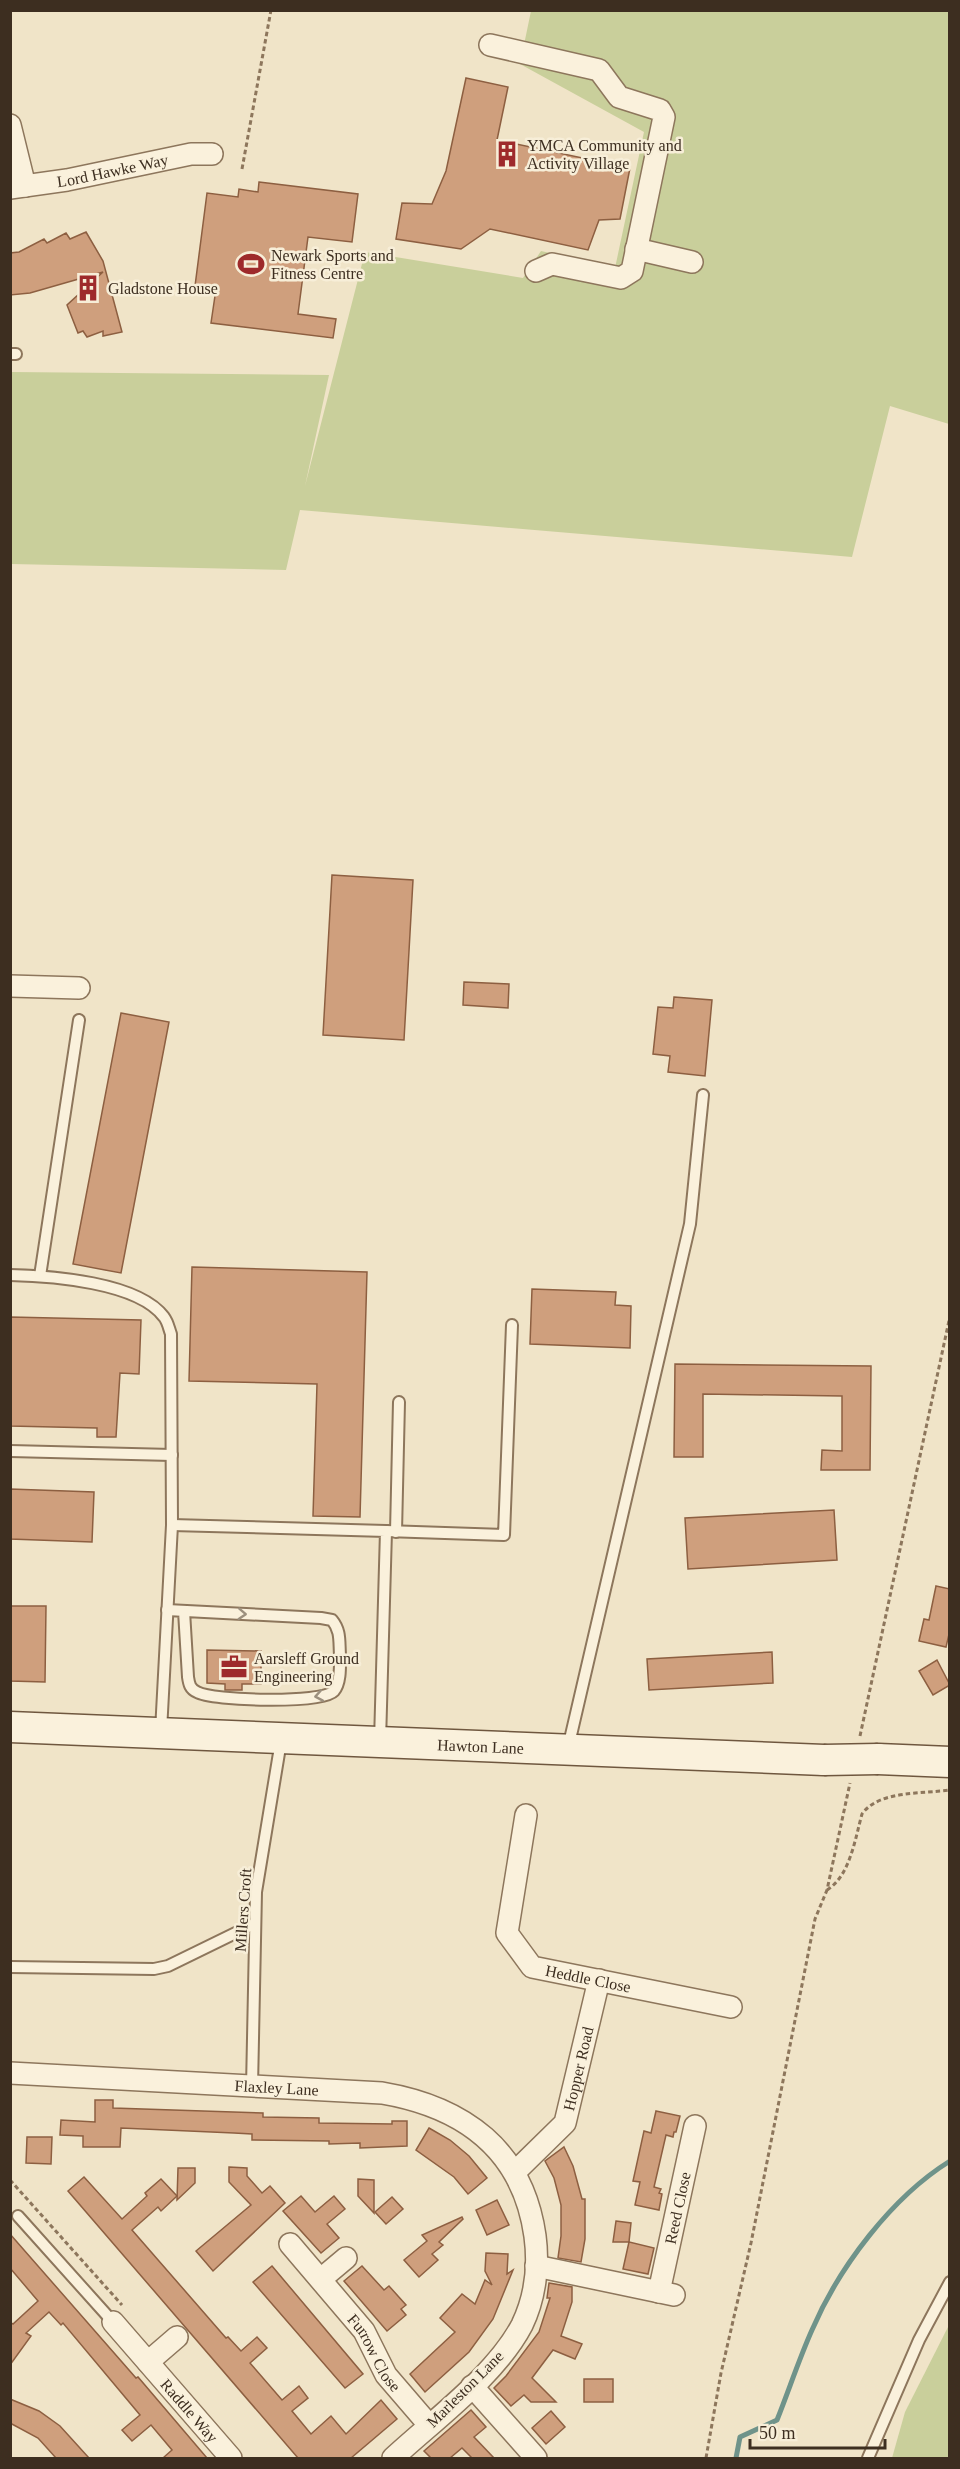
<svg xmlns="http://www.w3.org/2000/svg" width="960" height="2469" font-family="'Times New Roman',serif">
  <style>
    .green { fill: #c9cf9b }
    .lines { fill: none; stroke-linecap: round; stroke-linejoin: round }
    .stream { stroke: #6f938a; stroke-width: 5 }
    .building { fill: #cf9f7d; stroke: #8d5f41; stroke-width: 1.5 }
    .lane-casing { stroke: #8d765c; stroke-width: 14 }
    .street-casing { stroke: #8d765c; stroke-width: 24 }
    .secondary-casing { stroke: #6f573f; stroke-width: 33 }
    .path { stroke: #8d765c; stroke-width: 3; stroke-dasharray: 4.5 3; stroke-linecap: butt }
    .lane { stroke: #faf1dc; stroke-width: 10 }
    .street { stroke: #faf1dc; stroke-width: 21 }
    .secondary { stroke: #faf1dc; stroke-width: 30 }
    .secondary-bridge-casing { stroke: #6f573f; stroke-width: 33; stroke-linecap: butt }
    .secondary-bridge { stroke: #faf1dc; stroke-width: 30 }
    .oneway { stroke: #9c907e }
    .labels { text-anchor: middle; dominant-baseline: central; stroke-width: 5; stroke-linejoin: round; paint-order: stroke }
    .poi-label { font-size: 16px; fill: #3d2e20; stroke: #f7eed8; text-anchor: start }
    .street-label { font-size: 16px; fill: #3d2e20; stroke: #f7eed8 }
  </style>
  <rect width="100%" height="100%" fill="#f0e4c8"/>
  <g class="green">
    <polygon points="531,11 949,11 949,424 890,406 852,557 300,510 286,570 11,564 11,372 329,375 305,486 365,252 523,278 541,251 615,268 644,132 520,64"/>
    <polygon points="949,2325 949,2458 892,2458 905,2412"/>
  </g>
  <g class="lines">
    <path class="stream" d="M736 2458 740 2437 777 2420C789 2390 799 2359 812 2330 839 2267 892 2197 950 2161"/>
  </g>
  <g class="building">
    <polygon points="466,78 508,87 497,140 630,168 620,219 599,220 588,250 490,229 461,249 396,239 402,203 432,204 446,171"/>
    <polygon points="259,182 358,194 352,242 308,237 298,314 336,319 333,338 211,323 216,289 195,286 207,193 238,197 239,189 258,192"/>
    <polygon points="86,232 103,261 122,332 103,336 103,331 87,337 83,331 78,333 67,305 103,272 30,293 10,295 10,253 19,252 44,239 47,243 66,233 70,239"/>
    <polygon points="332,875 413,880 404,1040 323,1035"/>
    <polygon points="464,982 509,984 508,1008 463,1005"/>
    <polygon points="674,997 712,1000 705,1076 668,1072 670,1056 653,1054 658,1007 673,1008"/>
    <polygon points="121,1013 169,1022 121,1273 73,1264"/>
    <polygon points="192,1267 367,1272 360,1517 313,1516 317,1384 189,1381"/>
    <polygon points="532,1289 616,1292 615,1305 631,1306 630,1348 530,1344"/>
    <polygon points="10,1317 141,1320 139,1374 120,1373 116,1437 97,1437 97,1428 10,1426"/>
    <polygon points="675,1364 871,1366 870,1470 821,1470 822,1450 842,1451 842,1396 703,1394 703,1457 674,1457"/>
    <polygon points="10,1489 94,1492 92,1542 10,1539"/>
    <polygon points="834,1510 837,1560 688,1569 685,1518"/>
    <polygon points="936,1586 950,1589 950,1630 946,1647 919,1641 924,1619 929,1620"/>
    <polygon points="10,1606 46,1606 45,1682 10,1681"/>
    <polygon points="207,1650 261,1651 261,1684 242,1684 242,1690 225,1690 225,1684 207,1683"/>
    <polygon points="772,1652 773,1683 649,1690 647,1659"/>
    <polygon points="937,1660 950,1685 933,1695 919,1671"/>
    <polygon points="95,2100 113,2100 113,2108 263,2113 263,2117 319,2118 319,2123 392,2124 392,2121 407,2121 407,2146 360,2148 360,2143 329,2144 329,2141 252,2140 252,2134 234,2133 121,2128 120,2147 83,2147 83,2136 60,2135 61,2120 95,2122"/>
    <polygon points="656,2111 680,2116 676,2132 674,2132 673,2137 666,2135 654,2187 661,2189 659,2193 662,2194 659,2210 635,2205 640,2182 633,2181 644,2131 651,2133"/>
    <polygon points="429,2128 450,2140 469,2156 487,2178 468,2194 454,2177 416,2150"/>
    <polygon points="27,2137 52,2137 51,2164 26,2163"/>
    <polygon points="564,2147 573,2166 582,2199 585,2199 585,2239 581,2262 558,2258 561,2236 561,2205 554,2178 545,2161"/>
    <polygon points="229,2167 247,2168 247,2176 262,2193 270,2186 285,2203 213,2271 196,2251 251,2205 229,2182"/>
    <polygon points="178,2168 195,2168 195,2183 177,2200"/>
    <polygon points="84,2177 122,2219 147,2196 145,2193 161,2179 177,2196 161,2211 158,2207 132,2230 226,2338 228,2337 241,2351 257,2337 267,2348 250,2363 282,2400 299,2386 308,2398 292,2411 311,2434 331,2416 346,2434 381,2400 397,2419 351,2458 298,2458 68,2191"/>
    <polygon points="358,2179 374,2180 374,2213 358,2196"/>
    <polygon points="301,2196 315,2212 334,2196 345,2209 327,2224 339,2238 321,2253 283,2211"/>
    <polygon points="392,2197 403,2209 386,2224 375,2212"/>
    <polygon points="497,2200 509,2225 487,2235 476,2210"/>
    <polygon points="462,2217 463,2219 439,2242 443,2245 432,2254 438,2260 419,2277 404,2260 427,2241 422,2235"/>
    <polygon points="616,2221 631,2223 629,2242 654,2248 648,2274 623,2269 629,2242 613,2242"/>
    <polygon points="10,2234 136,2378 138,2377 207,2458 163,2458 172,2450 151,2425 132,2441 122,2430 140,2415 63,2323 61,2325 49,2312 26,2333 31,2336 10,2365 10,2322 13,2324 38,2301 10,2268"/>
    <polygon points="486,2253 508,2254 507,2274 513,2270 493,2319 469,2352 425,2392 410,2374 455,2332 440,2318 462,2294 475,2304 485,2280 492,2285 485,2271"/>
    <polygon points="272,2266 363,2374 345,2388 253,2282"/>
    <polygon points="362,2266 384,2290 389,2286 406,2305 401,2309 406,2315 387,2331 344,2281"/>
    <polygon points="549,2283 572,2287 572,2302 561,2336 582,2344 575,2359 553,2350 532,2378 556,2402 531,2402 524,2395 511,2406 494,2388 506,2376 539,2332 550,2298 547,2298"/>
    <rect x="584" y="2379" width="29" height="23"/>
    <polygon points="10,2399 39,2411 60,2426 89,2458 56,2458 38,2438 10,2423"/>
    <polygon points="471,2410 486,2427 474,2437 494,2458 472,2458 462,2448 450,2458 431,2458 424,2451"/>
    <polygon points="551,2411 565,2427 546,2444 532,2428"/>
  </g>
  <g class="lines">
    <g class="lane-casing">
      <g id="lane">
        <polyline points="10,354 16,354"/>
        <path d="M10 1275C51 1276 138 1282 164 1317 168 1322 169 1329 171 1334L172 1525 161 1731"/>
        <polyline points="40,1276 79,1020"/>
        <polyline points="10,1451 172,1455"/>
        <polyline points="172,1525 386,1531 380,1741"/>
        <polyline points="386,1531 504,1535 512,1325"/>
        <polyline points="396,1532 399,1402"/>
        <path d="M167 1610 321 1618 332 1620C341 1631 339 1641 340 1655 340 1666 341 1683 334 1691 322 1704 212 1701 197 1692 190 1689 189 1684 188 1677L184 1611"/>
        <polyline points="568,1748 690,1224 703,1095"/>
        <polyline points="10,1967 154,1969 168,1966 254,1924"/>
        <polyline points="252,2087 256,1892 281,1741"/>
        <polyline points="18,2216 113,2322"/>
        <polyline points="868,2458 919,2340 950,2282"/>
      </g>
    </g>
    <g class="street-casing">
      <g id="street">
        <polyline points="490,45 599,70 619,97 660,110 664,117 632,271 621,278 552,264 536,271"/>
        <polyline points="10,125 25,186"/>
        <path id="s1" d="M10 188 67 180 191 154H212"/>
        <polyline points="636,249 692,262"/>
        <polyline points="10,986 79,988"/>
        <path id="s2" d="M526 1815 507 1933 532 1967 731 2007"/>
        <path id="s3" d="M10 2073 382 2093C464 2107 523 2150 535 2236 539 2266 535 2298 522 2325 496 2375 434 2420 393 2458"/>
        <path id="s4" d="M515 2172 565 2123 599 1980"/>
        <path id="s5" d="M290 2244 364 2331 386 2375 429 2425"/>
        <polyline points="536,2266 674,2295"/>
        <polyline points="321,2279 346,2258"/>
        <path id="s6" d="M659 2292 695 2126"/>
        <path id="s7" d="M113 2322 231 2458"/>
        <polyline points="148,2362 177,2337"/>
        <polyline points="472,2386 536,2458"/>
      </g>
    </g>
    <g class="secondary-casing">
      <g id="secondary">
        <path id="s8" d="M10 1727 824 1760"/>
        <polyline points="878,1759 950,1762"/>
      </g>
    </g>
    <g class="path">
      <polyline points="242,169 271,10"/>
      <polyline points="860,1736 950,1316"/>
      <path d="M827 1890C850 1876 855 1839 862 1814 879 1790 923 1794 950 1790"/>
      <polyline points="10,2180 122,2305"/>
      <polyline points="706,2458 721,2373 751,2243 815,1919 827,1890 850,1783"/>
    </g>
    <use href="#lane" class="lane"/>
    <use href="#street" class="street"/>
    <use href="#secondary" class="secondary"/>
    <g class="secondary-bridge-casing">
      <polyline id="secondary-bridge" points="824,1760 878,1759"/>
    </g>
    <use href="#secondary-bridge" class="secondary-bridge"/>
  </g>
  <defs><path id="oneway-chevron" d="M-2-3.5L2.5 0L-2 3.5" fill="none" stroke-width="1.6" stroke-linecap="round" stroke-linejoin="round" transform="scale(1.5)"/></defs>
  <g class="oneway">
    <use href="#oneway-chevron" transform="translate(242 1614) rotate(3)"/>
    <use href="#oneway-chevron" transform="translate(319 1696) rotate(170)"/>
  </g>
  <defs>
    <g id="building-bare" transform="scale(2.07)"><path d="M-4-6H4V6H1V3H-1V6H-4ZM-2.5-4.3h1.7v1.8h-1.7ZM.8-4.3h1.7v1.8H.8ZM-2.5-1h1.7V.8h-1.7ZM.8-1h1.7V.8H.8Z" fill="#9e2a2b" stroke="#f7eed8" stroke-width="2.5" paint-order="stroke"/></g>
    <g id="stadium-bare" transform="scale(2.07)"><path d="M0-5a6.5 5 0 1 0 0 10a6.5 5 0 1 0 0-10ZM-3.5-1.8h7v3.6h-7Z" fill="#9e2a2b" stroke="#f7eed8" stroke-width="2.5" paint-order="stroke"/></g>
    <g id="office-bare" transform="scale(2.07)"><path d="M-6-3h4V-5.5h4V-3h4V5H-6ZM-1-4.5V-3h2v-1.5ZM-6 0V1H6V0Z" fill="#9e2a2b" stroke="#f7eed8" stroke-width="2.5" paint-order="stroke"/></g>
  </defs>
  <g fill-rule="evenodd">
    <use href="#building-bare" x="507" y="154"/>
    <use href="#stadium-bare" x="251" y="264"/>
    <use href="#building-bare" x="88" y="288"/>
    <use href="#office-bare" x="234" y="1667"/>
  </g>
  <g class="labels">
    <g class="poi-label">
      <text x="527" y="145">YMCA Community and<tspan x="527" dy="18">Activity Village</tspan></text>
      <text x="271" y="255">Newark Sports and<tspan x="271" dy="18">Fitness Centre</tspan></text>
      <text x="108" y="288">Gladstone House</text>
      <text x="254" y="1658">Aarsleff Ground<tspan x="254" dy="18">Engineering</tspan></text>
    </g>
    <g class="street-label">
      <text stroke="none"><textPath href="#s1" startOffset="104">Lord Hawke Way</textPath></text>
      <text stroke="none"><textPath href="#s8" startOffset="471">Hawton Lane</textPath></text>
      <text transform="translate(243 1910) rotate(-86)">Millers Croft</text>
      <text stroke="none"><textPath href="#s2" startOffset="219">Heddle Close</textPath></text>
      <text stroke="none"><textPath href="#s4" startOffset="126">Hopper Road</textPath></text>
      <text stroke="none"><textPath href="#s3" startOffset="267">Flaxley Lane</textPath></text>
      <text stroke="none"><textPath href="#s6" startOffset="86">Reed Close</textPath></text>
      <text stroke="none"><textPath href="#s5" startOffset="138">Furrow Close</textPath></text>
      <text transform="translate(465 2389) rotate(-45)">Marleston Lane</text>
      <text stroke="none"><textPath href="#s7" startOffset="117">Raddle Way</textPath></text>
    </g>
  </g>
  <rect width="960" height="2469" fill="none" stroke="#3d2e20" stroke-width="24"/>
  <path d="M750 2439v9h135v-9" fill="none" stroke="#3d2e20" stroke-width="3"/>
  <text x="759" y="2439" font-size="18" fill="#3d2e20" stroke="#f7eed8" stroke-width="4.5" paint-order="stroke">50 m</text>
</svg>
